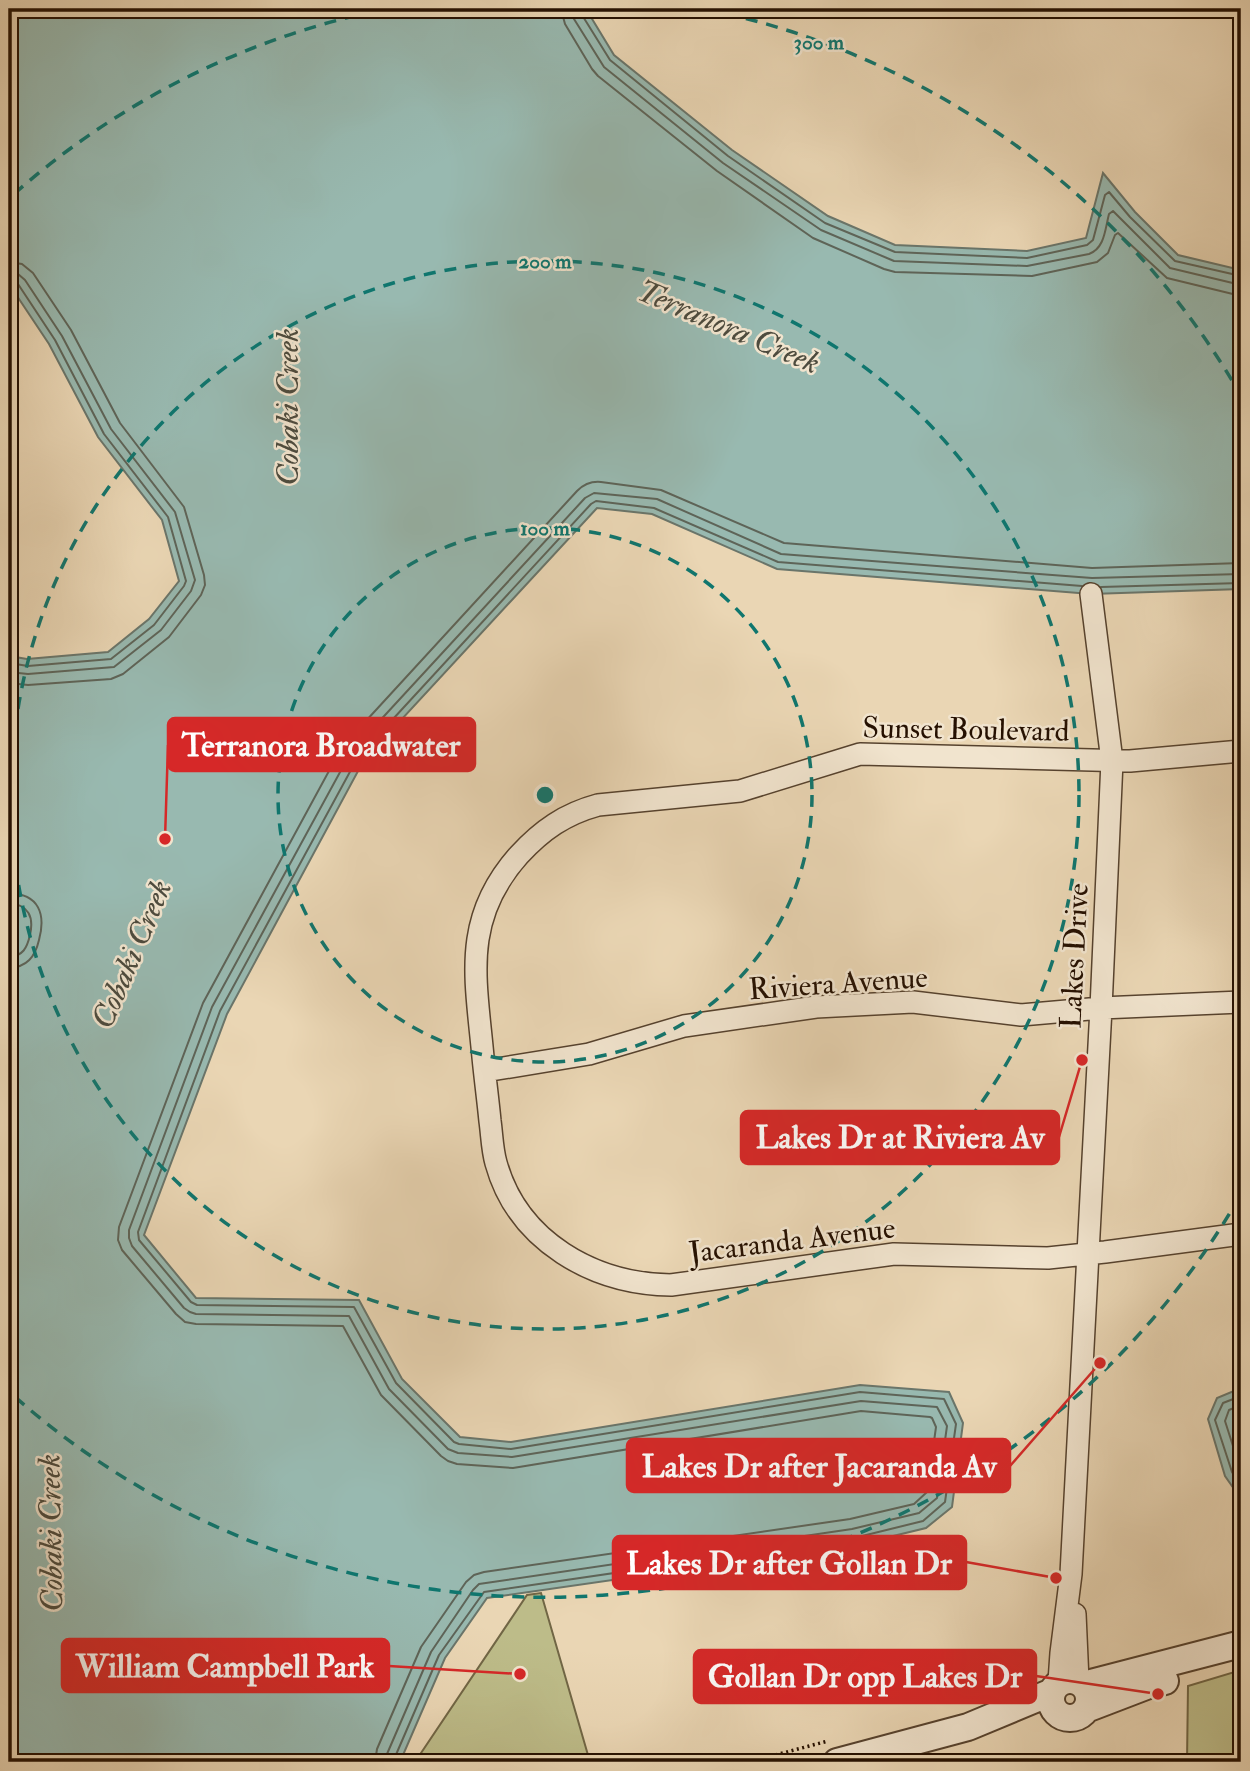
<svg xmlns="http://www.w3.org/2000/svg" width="1250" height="1771" font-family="'IM FELL Double Pica',serif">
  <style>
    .green { fill: #bdbc89; stroke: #716645; stroke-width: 2 }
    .water { fill: #98b9b0; stroke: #6a756a; stroke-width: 2 }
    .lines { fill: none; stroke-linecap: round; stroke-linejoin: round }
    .shore { stroke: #5e6458; stroke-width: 2 }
    .minor-casing { stroke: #56422e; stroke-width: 24 }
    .tertiary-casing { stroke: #56422e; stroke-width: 30 }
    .path { stroke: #251001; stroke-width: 3.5; stroke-dasharray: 2 3.5; stroke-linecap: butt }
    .minor { stroke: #f1e4ce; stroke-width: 21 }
    .tertiary { stroke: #f1e4ce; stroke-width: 26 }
    .ring { fill: none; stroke: #0f766e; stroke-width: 3.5; stroke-dasharray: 12 9 }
    .labels { text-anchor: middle; stroke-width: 5; stroke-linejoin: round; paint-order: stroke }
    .street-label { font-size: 30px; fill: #251001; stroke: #f1e4ce }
    .water-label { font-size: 32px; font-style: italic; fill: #4d4b3e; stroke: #f1e4ce }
    .centre { fill: #0f766e; stroke: #f1e4ce; stroke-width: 3.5 }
    .ring-label { font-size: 21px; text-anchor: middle; font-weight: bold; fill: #0f766e; stroke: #f1e4ce; stroke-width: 5; stroke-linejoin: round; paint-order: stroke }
    .leader { fill: none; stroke: #d62828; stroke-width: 2.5 }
    .callout-dot { fill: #d62828; stroke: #f1e4ce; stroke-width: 2.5 }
    .callout { fill: #d62828; stroke: #d62828; stroke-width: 2.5 }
    .callout-label { font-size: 32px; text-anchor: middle; font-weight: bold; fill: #fff }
  </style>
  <rect width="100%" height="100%" fill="#ead6b4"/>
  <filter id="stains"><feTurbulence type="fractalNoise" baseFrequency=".00286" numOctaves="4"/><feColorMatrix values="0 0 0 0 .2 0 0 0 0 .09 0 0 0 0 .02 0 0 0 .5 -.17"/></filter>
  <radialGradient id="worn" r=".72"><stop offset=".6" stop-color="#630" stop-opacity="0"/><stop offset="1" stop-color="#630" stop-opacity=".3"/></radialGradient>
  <!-- green -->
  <path class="green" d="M 541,1593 L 590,1762 L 415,1762 L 527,1595 Z
    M 1241,1670 L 1241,1762 L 1187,1762 L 1188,1686 Z"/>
  <!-- water -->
  <path class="water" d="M 9,9 L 586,9 L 614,55 L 732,150 L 828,216 L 895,245 L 1027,251 L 1086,238 L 1103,173 L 1135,212 L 1178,255 L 1241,270 L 1241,589 L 1091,594 L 777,569 L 652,514 L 597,508 L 364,760 L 227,1014 L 144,1235 L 196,1298 L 359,1300 L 402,1379 L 460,1437 L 511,1442 L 860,1385 L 949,1392 L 963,1423 L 952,1507 L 926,1528 L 856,1545 L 487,1598 L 445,1658 L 400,1762 L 9,1762 L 9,951 L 17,922 L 9,918 L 9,656 L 27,659 L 108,652 L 149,619 L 179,581 L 162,520 L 98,437 L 49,344 L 9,284 Z
    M 1241,1388 L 1241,1496 L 1239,1496 L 1225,1476 L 1208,1419 L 1217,1398 Z"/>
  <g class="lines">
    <!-- shore -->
    <path class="shore" d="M 561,9 L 565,24 L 592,69 L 598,76 L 717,171 L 813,238 L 884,269 L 895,272 L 1032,276 L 1097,262 L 1108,253 L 1115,235 L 1118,233 L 1167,278 L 1241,296
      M 572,9 L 574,19 L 604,67 L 723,163 L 821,230 L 894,261 L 1027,266 L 1089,254 C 1105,248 1105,229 1109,214 L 1113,211 L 1170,268 L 1241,285
      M 581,9 L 582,15 L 610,60 L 728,156 L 825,223 L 895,252 L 1027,258 L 1087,245 L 1093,240 L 1105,195 L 1109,192 L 1130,217 L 1175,261 L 1241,276
      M 9,262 L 22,264 L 33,273 L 71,330 L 120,423 L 184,507 L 204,575 L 205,585 L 201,595 L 169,637 L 123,674 L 111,679 L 28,685 L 9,683
      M 9,272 L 18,274 L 25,280 L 62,336 L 111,429 L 175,512 L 195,580 L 191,591 L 161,630 L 114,667 L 28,674 L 9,672
      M 9,281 L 13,281 L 18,284 L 55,340 L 104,434 L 168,517 L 186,581 L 184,586 L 154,625 L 111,659 L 28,666 L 9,663
      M 1101,587 L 1241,583
      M 9,893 C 39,894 46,914 39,940 C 35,957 27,967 9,968
      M 9,903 C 29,905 34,917 30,935 C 27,948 23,956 9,957
      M 1241,1396 L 1223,1403 L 1215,1420 L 1232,1472 L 1241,1487
      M 1241,1405 L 1229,1410 L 1225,1421 L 1241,1471
      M 375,1762 L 377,1749 L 421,1647 L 466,1582 L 474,1575 L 484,1572 L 850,1519 L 914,1504 L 927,1492 L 936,1427 L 932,1418 L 930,1417 L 861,1411 L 513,1468 L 457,1464 L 448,1461 L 441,1456 L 381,1395 L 343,1326 L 196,1324 L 185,1322 L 176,1314 L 122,1250 L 118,1240 L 119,1227 L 203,1003 L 342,747 L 577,491 C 584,484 591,481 601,482 L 661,490 L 784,543 L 1092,568 L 1241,563
      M 385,1762 L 387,1754 L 431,1652 L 473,1590 L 479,1584 L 852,1529 L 919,1513 L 937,1498 L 947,1426 L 937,1407 L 861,1401 L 512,1457 L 458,1453 L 448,1449 L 389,1389 L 349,1316 L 196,1314 L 190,1312 L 184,1308 L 132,1246 L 129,1238 L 129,1230 L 212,1007 L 351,752 L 585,498 L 594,493 L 657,499 L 781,554 L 1092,578 L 1241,574
      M 394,1762 L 395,1757 L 439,1655 L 484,1592 L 854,1538 L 923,1521 L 945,1502 L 956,1424 L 944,1399 L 860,1392 L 511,1449 L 459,1444 L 454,1442 L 396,1383 L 354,1307 L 197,1305 L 191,1302 L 139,1240 L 138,1232 L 220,1011 L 358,757 L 591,504 L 596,501 L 654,508 L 778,562 L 1082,586"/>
    <!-- minor casing -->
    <g class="minor-casing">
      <path id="minor" d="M 1241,751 L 1130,761 L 860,754 L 740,791 L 598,805 C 565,814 542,830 519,855 C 461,920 476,979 483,1057 C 485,1078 488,1100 490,1121 C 492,1135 492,1149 496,1163 C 518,1242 594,1284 671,1285 L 894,1254 L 1048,1258 L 1105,1252 L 1241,1234
        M 485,1071 L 589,1054 L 684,1026 L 816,1007 L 913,1002 L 1021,1015 L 1101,1008 L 1241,1002
        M 1075,1614 L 1078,1681
        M 1059,1682 L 1061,1653 L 1071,1574 L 1101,1008 L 1112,761 L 1091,594"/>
    </g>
    <!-- tertiary casing -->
    <g class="tertiary-casing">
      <path id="tertiary" d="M1051 1699a19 19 0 1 1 38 0a19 19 0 1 1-38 0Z
        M 1083,1685 L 1241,1644
        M 1086,1709 L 1146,1686 L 1165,1681
        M 837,1762 L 968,1727 L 1052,1692"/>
    </g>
    <!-- path -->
    <path class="path" d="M 749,1762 L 828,1741"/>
    <!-- minor -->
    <use href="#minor" class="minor"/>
    <!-- tertiary -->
    <use href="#tertiary" class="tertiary"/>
  </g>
  <!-- distance rings -->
  <g class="ring">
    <circle cx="545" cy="795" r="267"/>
    <circle cx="545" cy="795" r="534"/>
    <path d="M1240 1196A802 802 0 0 1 14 1396M14 194A802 802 0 0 1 385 9M705 9A802 802 0 0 1 1240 394"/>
  </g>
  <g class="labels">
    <!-- street labels -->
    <g class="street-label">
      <text transform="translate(966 729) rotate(1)" y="10">Sunset Boulevard</text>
      <text transform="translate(1074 956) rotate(-87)" y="10">Lakes Drive</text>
      <text transform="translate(838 983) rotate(-4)" y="10">Riviera Avenue</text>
      <text transform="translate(792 1240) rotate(-7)" y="10">Jacaranda Avenue</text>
    </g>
    <!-- water labels -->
    <g class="water-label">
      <text transform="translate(729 326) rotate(23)" y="11">Terranora Creek</text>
      <text transform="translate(287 407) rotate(-90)" y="11">Cobaki Creek</text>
      <text transform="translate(131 954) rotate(-67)" y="11">Cobaki Creek</text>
      <text transform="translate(50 1533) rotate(-91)" y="11">Cobaki Creek</text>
    </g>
  </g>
  <circle cx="545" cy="795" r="10" class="centre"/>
  <g class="ring-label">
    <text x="819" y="49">300 m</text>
    <text x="545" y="268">200 m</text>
    <text x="545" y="535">100 m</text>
  </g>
  <!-- callouts -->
  <path class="leader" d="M165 839L168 745M1082 1060L1059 1137M1100 1363L1010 1466M1056 1578L966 1562M520 1674L389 1666M1158 1694L1036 1676"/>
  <g class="callout-dot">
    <circle cx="165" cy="839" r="7"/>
    <circle cx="1082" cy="1060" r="7"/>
    <circle cx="1100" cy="1363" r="7"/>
    <circle cx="1056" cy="1578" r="7"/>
    <circle cx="520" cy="1674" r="7"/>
    <circle cx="1158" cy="1694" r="7"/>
  </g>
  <g class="callout">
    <rect x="168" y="718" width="307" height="53" rx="7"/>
    <rect x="741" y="1111" width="318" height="53" rx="7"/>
    <rect x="627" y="1439" width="383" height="53" rx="7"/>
    <rect x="613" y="1536" width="353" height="53" rx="7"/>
    <rect x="62" y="1639" width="327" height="53" rx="7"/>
    <rect x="694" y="1650" width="342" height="53" rx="7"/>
  </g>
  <g class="callout-label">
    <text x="321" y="756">Terranora Broadwater</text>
    <text x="900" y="1148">Lakes Dr at Riviera Av</text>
    <text x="819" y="1477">Lakes Dr after Jacaranda Av</text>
    <text x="789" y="1574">Lakes Dr after Gollan Dr</text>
    <text x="225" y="1677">William Campbell Park</text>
    <text x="865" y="1687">Gollan Dr opp Lakes Dr</text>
  </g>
  <!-- margin -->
  <rect width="1250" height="1771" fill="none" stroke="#ead6b4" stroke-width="35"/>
  <rect x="10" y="10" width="1229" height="1750" fill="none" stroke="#251001" stroke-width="3.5"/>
  <rect x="18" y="18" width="1215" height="1736" fill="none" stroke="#251001" stroke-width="2"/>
  <rect width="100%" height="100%" filter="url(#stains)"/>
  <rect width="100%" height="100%" fill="url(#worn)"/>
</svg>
